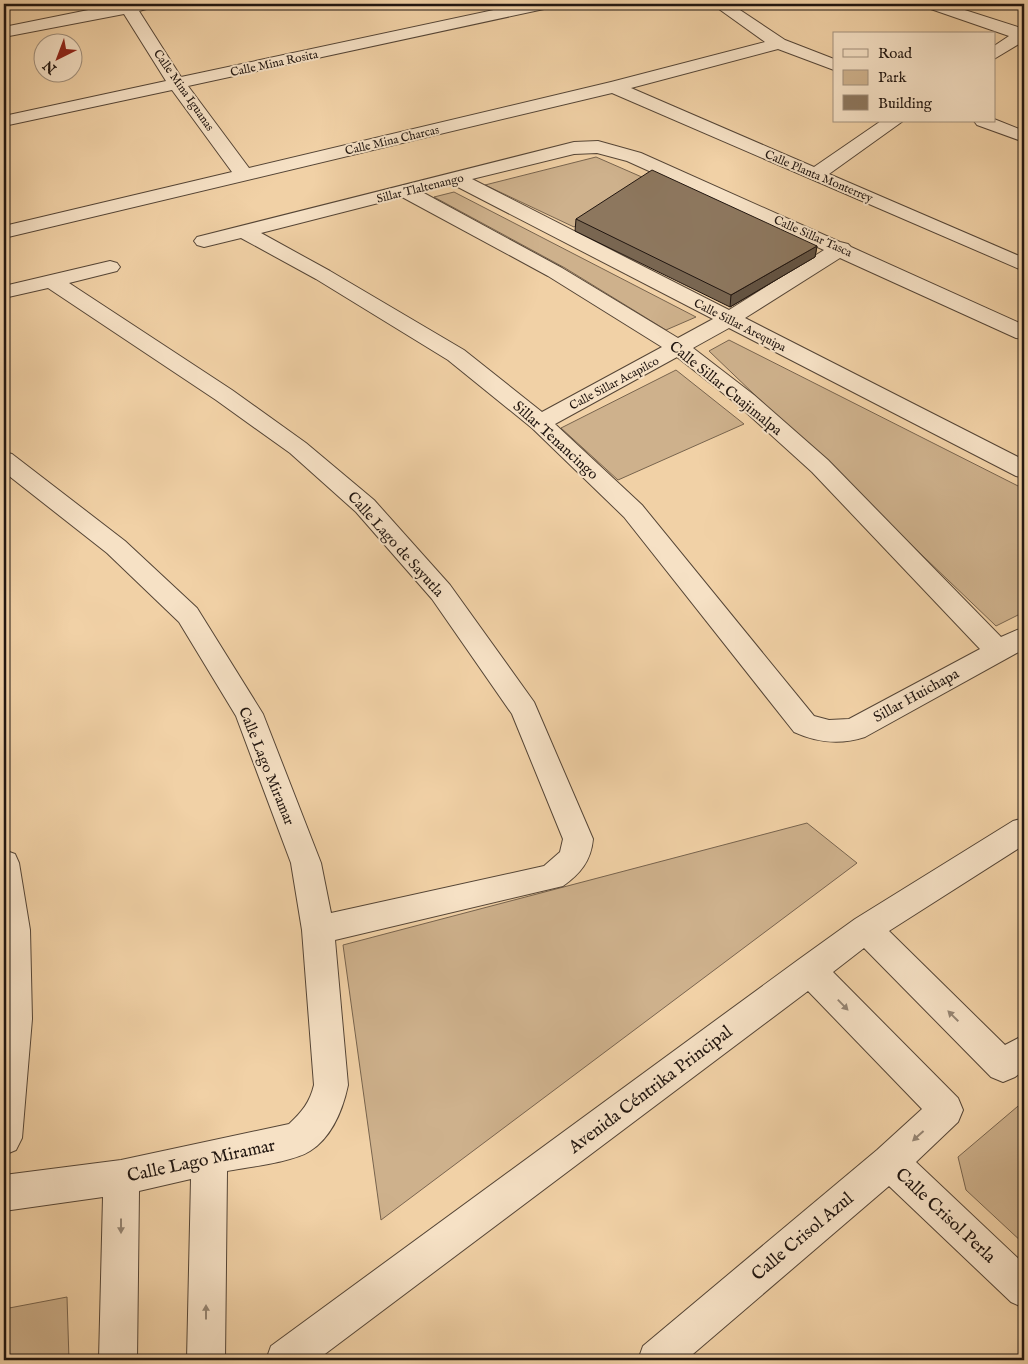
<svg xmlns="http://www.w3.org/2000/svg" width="1028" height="1364" font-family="'IM FELL English',serif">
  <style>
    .green { fill: #ceb18c; stroke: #78644e }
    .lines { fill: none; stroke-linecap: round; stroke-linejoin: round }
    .street-casing { stroke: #554536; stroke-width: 2 }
    .street { fill: #f6e1c5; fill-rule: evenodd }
    .wall { fill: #796651; stroke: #211610 }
    .shaded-wall { fill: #635342; stroke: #211610 }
    .building { fill: #8d775e; stroke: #211610 }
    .oneway { fill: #968674 }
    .labels { text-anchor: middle; stroke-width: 4; stroke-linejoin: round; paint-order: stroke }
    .far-street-label { font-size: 12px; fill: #211610; stroke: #f6e1c5 }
    .street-label { font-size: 15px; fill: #211610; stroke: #f6e1c5 }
    .near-street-label { font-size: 18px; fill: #211610; stroke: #f6e1c5 }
  </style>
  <rect width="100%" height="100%" fill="#f1d1a6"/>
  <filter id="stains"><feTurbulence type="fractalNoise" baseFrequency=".004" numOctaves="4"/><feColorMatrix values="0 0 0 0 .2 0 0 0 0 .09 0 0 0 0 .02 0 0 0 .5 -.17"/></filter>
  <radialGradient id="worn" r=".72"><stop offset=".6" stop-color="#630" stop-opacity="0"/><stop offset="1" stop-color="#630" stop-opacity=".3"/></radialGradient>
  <!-- green -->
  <path class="green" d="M 596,157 L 651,181 L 574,227 L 485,185 Z
    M 454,192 L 696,317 L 666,330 L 565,268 L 434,197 Z
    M 729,340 L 1024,489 L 1024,612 L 996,626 L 709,351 Z
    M 676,370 L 744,424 L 618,480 L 561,428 Z
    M 807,823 L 857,863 L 381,1220 L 343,945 Z
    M 1024,1101 L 1024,1244 L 966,1190 L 958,1157 Z
    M 67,1297 L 69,1360 L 4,1360 L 4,1309 Z"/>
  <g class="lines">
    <!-- street casing -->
    <g class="street-casing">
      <path id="street" d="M 118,4 L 151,4 L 150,8 L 139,11 L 181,77 L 522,4 L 552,4 L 544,9 L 188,86 L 249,168 L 611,82 L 765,42 L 712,4 L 731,4 L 785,40 L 834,59 L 834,70 L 778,49 L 631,88 L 814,167 L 881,121 L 903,121 L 829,174 L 1024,258 L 1024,271 L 612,93 L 4,238 L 4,226 L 232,172 L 172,90 L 4,126 L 4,116 L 166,81 L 124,14 L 4,37 L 4,27 Z
        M 923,4 L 946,4 L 1024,29 L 1024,41 L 994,59 L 994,46 L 1009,36 L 925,7 Z
        M 994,119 L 1024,131 L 1024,142 L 977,125 L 974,121 L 994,121 Z
        M 598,141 L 641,153 L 840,242 L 848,244 L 851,247 L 1024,325 L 1024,339 L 1016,338 L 840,258 L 745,318 L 1024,460 L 1024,478 L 1016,476 L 729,328 L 693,348 L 754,395 L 828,460 L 1001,637 L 1024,627 L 1024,649 L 865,737 C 840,745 818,743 794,732 L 624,517 L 532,428 L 448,360 L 316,279 L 241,238 L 204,247 L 197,245 L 194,241 L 197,237 L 574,142 ZM 597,153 L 627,161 L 824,250 L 729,310 L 472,179 L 574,154 ZM 452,184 L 713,319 L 678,338 L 562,268 L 422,192 ZM 402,197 L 548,276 L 662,347 L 542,412 L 464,350 L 330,271 L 261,233 ZM 677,357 L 738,405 L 812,472 L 980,649 L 849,719 L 829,720 L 814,716 L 642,505 L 555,424 Z
        M 110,261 L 117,263 L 120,267 L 117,271 L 69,283 L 232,390 L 306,443 L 374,500 L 450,585 L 534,702 L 593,839 C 591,861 580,874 563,886 L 335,940 L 348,1085 C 343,1109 332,1137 310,1151 C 293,1162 249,1167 227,1171 L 225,1360 L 187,1360 L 191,1179 L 139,1191 L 137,1360 L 99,1360 L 103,1197 L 4,1211 L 4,1175 L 121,1160 L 289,1124 C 302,1112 310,1102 314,1085 L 302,930 L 291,863 L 236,716 L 179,622 L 107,553 L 4,472 L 4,452 L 12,454 L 125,541 L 197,608 L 263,714 L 321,863 L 331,913 L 544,866 L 560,852 L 563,839 L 512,714 L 432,599 L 356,512 L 290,453 L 216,400 L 48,288 L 4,298 L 4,286 Z
        M 1024,818 L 1024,845 L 889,931 L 1005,1045 L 1024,1035 L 1024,1070 L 1015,1077 L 1003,1082 L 991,1077 L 864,948 L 833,972 L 958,1098 L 963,1110 L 958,1122 L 916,1162 L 1024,1264 L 1024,1308 L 1011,1302 L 889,1186 L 686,1360 L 638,1360 L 643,1346 L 877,1150 L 922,1109 L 808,991 L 317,1360 L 266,1360 L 271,1346 L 798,960 L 855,919 L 1013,821 Z
        M 4,850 L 15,854 L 19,863 L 30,930 L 32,1019 L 22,1138 L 16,1150 L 4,1155 Z"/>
    </g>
    <!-- street -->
    <use href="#street" class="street"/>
  </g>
  <!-- wall -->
  <path class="wall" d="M 576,219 L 817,246 L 815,257 L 730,307 L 575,231 Z"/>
  <!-- shaded-wall -->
  <path class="shaded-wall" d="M 817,246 L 815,257 L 730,307 L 731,295 Z"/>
  <!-- building -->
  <path class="building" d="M 652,170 L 817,246 L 731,295 L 576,219 Z"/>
  <!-- one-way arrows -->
  <defs><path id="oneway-solid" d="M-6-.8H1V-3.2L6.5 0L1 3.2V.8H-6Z" transform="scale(1.25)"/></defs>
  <g class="oneway">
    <use href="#oneway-solid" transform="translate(843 1005) rotate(46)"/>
    <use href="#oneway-solid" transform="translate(953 1016) rotate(-135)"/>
    <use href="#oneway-solid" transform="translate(918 1136) rotate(138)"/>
    <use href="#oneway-solid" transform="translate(121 1226) rotate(90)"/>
    <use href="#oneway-solid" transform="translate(206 1312) rotate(-90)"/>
  </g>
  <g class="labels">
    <!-- far-street labels -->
    <g class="far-street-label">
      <text transform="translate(274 63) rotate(-12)" y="4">Calle Mina Rosita</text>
      <text transform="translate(184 90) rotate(55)" y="4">Calle Mina Iguanas</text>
      <text transform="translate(392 140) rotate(-13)" y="4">Calle Mina Charcas</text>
      <text transform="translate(819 176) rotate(23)" y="4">Calle Planta Monterrey</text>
      <text transform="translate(420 188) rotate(-14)" y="4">Sillar Tlaltenango</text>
      <text transform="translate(813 236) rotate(24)" y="4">Calle Sillar Tasca</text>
      <text transform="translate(740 325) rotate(27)" y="4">Calle Sillar Arequipa</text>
      <text transform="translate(614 383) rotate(-28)" y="4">Calle Sillar Acapilco</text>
    </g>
    <!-- street labels -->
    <g class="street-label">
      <text transform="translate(726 388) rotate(39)" y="5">Calle Sillar Cuajimalpa</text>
      <text transform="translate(556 440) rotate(42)" y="5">Sillar Tenancingo</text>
      <text transform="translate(396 544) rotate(48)" y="5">Calle Lago de Sayutla</text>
      <text transform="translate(916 695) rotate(-29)" y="5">Sillar Huichapa</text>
      <text transform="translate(267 766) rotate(68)" y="5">Calle Lago Miramar</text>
    </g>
    <!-- near-street labels -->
    <g class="near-street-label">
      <text transform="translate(650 1089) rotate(-37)" y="6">Avenida Céntrika Principal</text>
      <text transform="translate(201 1160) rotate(-12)" y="6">Calle Lago Miramar</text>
      <text transform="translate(946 1215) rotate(43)" y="6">Calle Crisol Perla</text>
      <text transform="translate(802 1236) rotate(-40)" y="6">Calle Crisol Azul</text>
    </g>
  </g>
  <!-- margin -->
  <rect width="1028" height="1364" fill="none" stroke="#f1d1a6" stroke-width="20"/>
  <rect x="5" y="5" width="1018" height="1354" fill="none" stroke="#211610" stroke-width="2.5"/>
  <rect x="10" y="10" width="1008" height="1344" fill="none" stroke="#211610"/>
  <!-- legend -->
  <rect x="833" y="32" width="162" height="90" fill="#f6e1c5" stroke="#a1907d"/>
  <rect x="843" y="49" width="25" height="8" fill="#f6e1c5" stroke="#a1907d"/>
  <text x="878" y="58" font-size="15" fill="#211610">Road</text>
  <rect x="843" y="70" width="25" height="15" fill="#ceb18c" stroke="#a1907d"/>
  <text x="878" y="82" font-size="15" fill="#211610">Park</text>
  <rect x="843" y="95" width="25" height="15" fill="#8d775e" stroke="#a1907d"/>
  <text x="878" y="108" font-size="15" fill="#211610">Building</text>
  <!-- north arrow -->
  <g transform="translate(58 58) rotate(222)"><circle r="24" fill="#f6e1c5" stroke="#a1907d"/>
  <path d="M0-4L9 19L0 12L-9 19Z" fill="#8f2418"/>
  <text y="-8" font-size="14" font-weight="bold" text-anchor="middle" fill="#211610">N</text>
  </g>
  <rect width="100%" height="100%" filter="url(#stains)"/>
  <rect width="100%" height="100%" fill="url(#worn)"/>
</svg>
